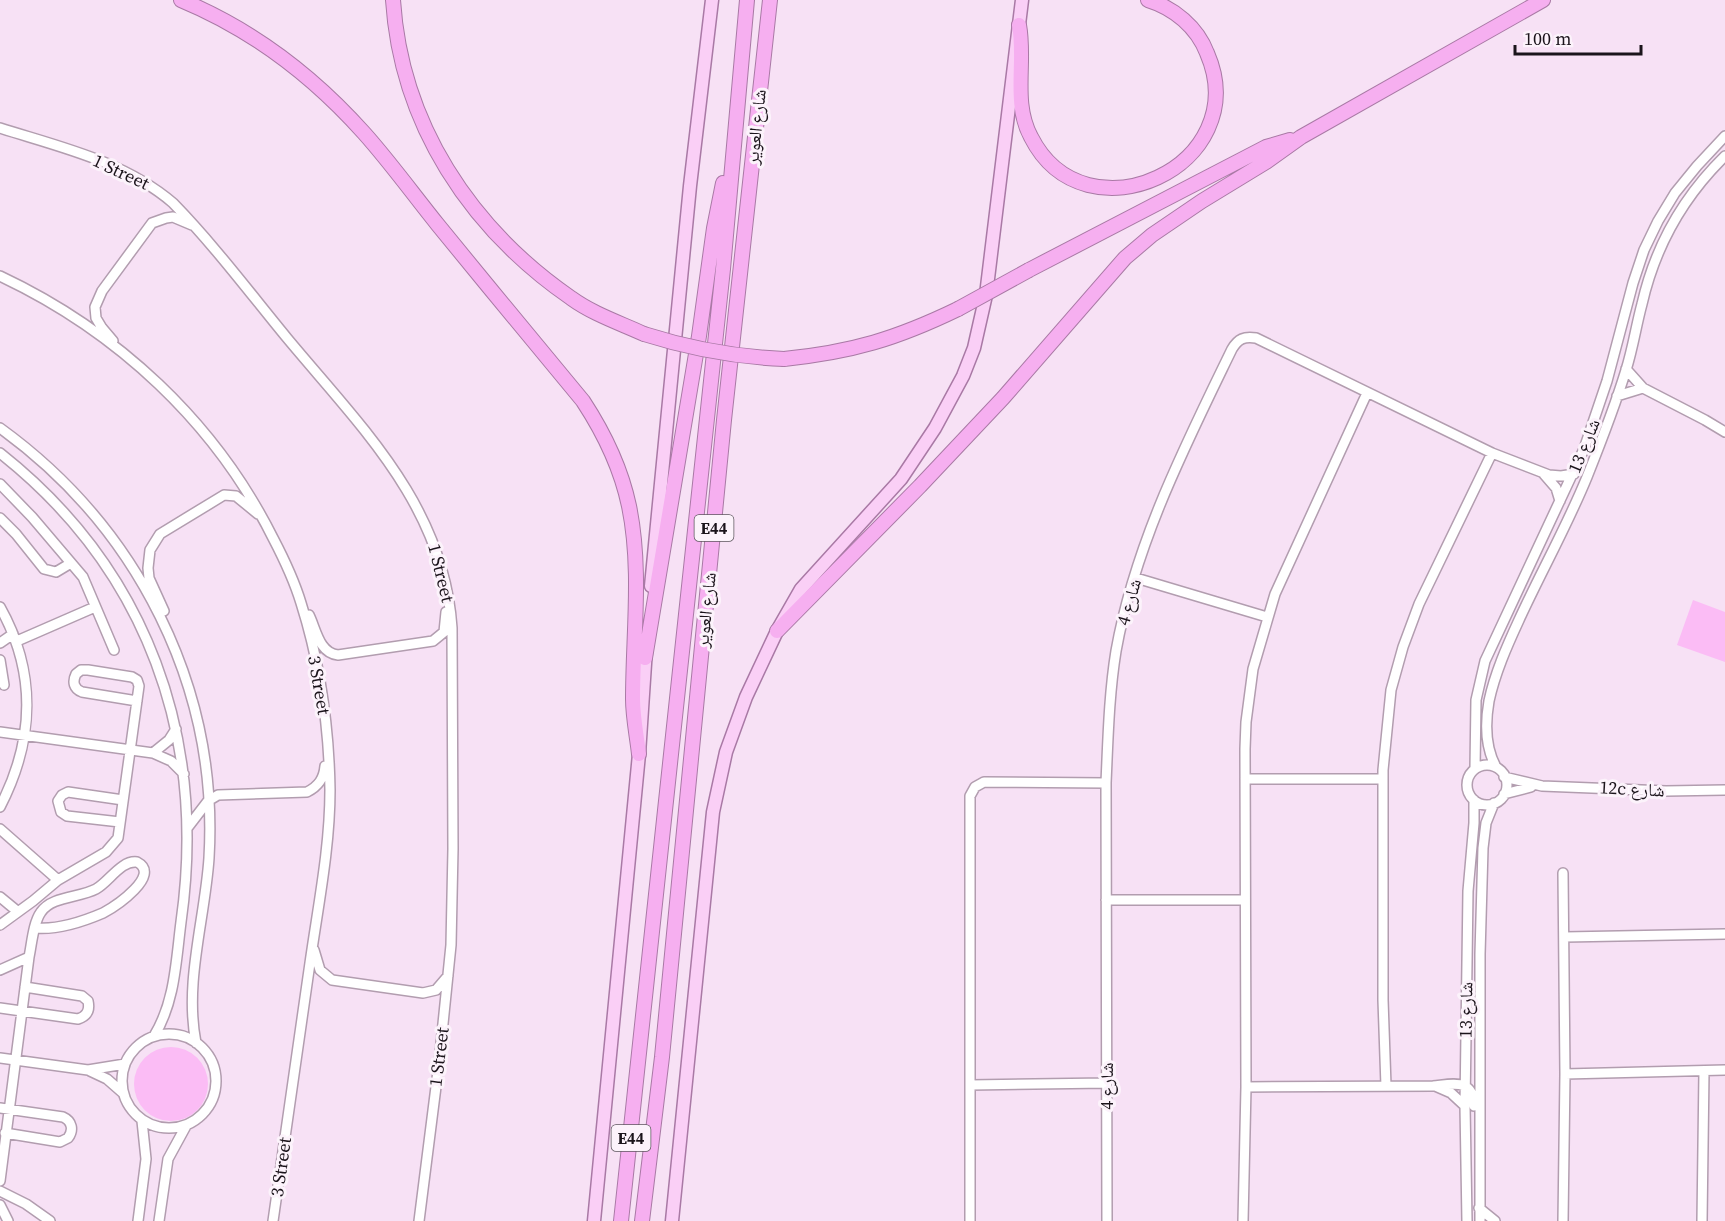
<svg xmlns="http://www.w3.org/2000/svg" width="1725" height="1221" font-family="'Source Serif 4','Noto Naskh Arabic',serif">
  <style>
    .green { fill: #fbbcf5 }
    .lines { fill: none; stroke-linecap: round; stroke-linejoin: round }
    .minor-casing { stroke: #b29daf; stroke-width: 12 }
    .major-casing { stroke: #a979a5; stroke-width: 15 }
    .highway-casing { stroke: #a979a5; stroke-width: 16 }
    .minor { stroke: #fff; stroke-width: 9 }
    .major { stroke: #facff6; stroke-width: 12 }
    .highway { stroke: #f6aff0; stroke-width: 14 }
    .highway-bridge-casing { stroke: #a979a5; stroke-width: 16; stroke-linecap: butt }
    .highway-bridge { stroke: #f6aff0; stroke-width: 14 }
    .labels { text-anchor: middle; stroke-width: 6; stroke-linejoin: round; paint-order: stroke }
    .shield { fill: #fcf3fb; stroke: #5e575e; stroke-width: 1.5 }
    .shield-label { font-size: 16px; font-weight: bold; fill: #1b141b }
    .street-label { font-size: 18px; fill: #1b141b; stroke: #fcf3fb }
  </style>
  <rect width="100%" height="100%" fill="#f7e1f5"/>
  <!-- green -->
  <path class="green" d="M 1693,600 L 1725,612 L 1725,662 L 1677,645 Z
    M134 1084a37 37 0 1 1 74 0a37 37 0 1 1-74 0Z"/>
  <g class="lines">
    <!-- minor casing -->
    <g class="minor-casing">
      <path id="minor" d="M 0,128 C 60,147 124,161 173,203 C 214,245 250,293 287,338 C 361,427 444,506 452,628 L 453,849 L 451,945 L 439,1063 L 419,1221
        M 0,276 C 117,331 215,422 273,538 C 284,559 294,580 301,603 C 320,663 329,727 330,790 C 330,848 318,906 310,963 C 297,1049 285,1135 273,1221
        M 113,341 L 102,328 L 96,318 L 95,307 L 102,291 L 152,223 L 166,218 L 173,217 L 192,225
        M 1626,369 L 1643,388 L 1705,420 L 1725,432
        M 1617,396 L 1643,388
        M 0,428 C 138,528 219,687 209,858 C 205,919 184,982 196,1043
        M 0,453 C 148,570 207,738 181,922 C 176,961 175,1002 154,1036
        M 1543,473 L 1556,488 L 1560,501
        M 0,484 L 32,517 L 83,577 L 114,650
        M 0,518 L 16,534 L 44,569 L 56,572 L 71,563
        M 1136,578 L 1267,617
        M 0,607 C 37,673 34,741 0,807
        M 164,611 L 149,578 L 148,568 L 150,550 L 160,534 L 224,495 L 236,496 L 258,514
        M 309,615 C 316,629 319,653 338,655 L 433,641 L 444,632 L 446,612
        M 17,641 L 95,607
        M 0,643 L 13,634
        M 0,660 L 4,685
        M 0,732 L 153,753 L 171,761 L 184,774
        M 153,753 L 169,740 L 176,729
        M1467 785a20 20 0 1 1 40 0a20 20 0 1 1-40 0Z
        M 1496,767 C 1485,747 1485,724 1489,701 C 1495,673 1507,646 1519,620 C 1541,572 1567,526 1587,477 C 1601,442 1615,406 1626,370 C 1633,348 1636,326 1642,304 C 1655,247 1683,197 1725,156
        M 1475,769 L 1476,700 L 1485,661 L 1584,449 L 1607,381 L 1633,283 L 1644,250 L 1658,221 L 1675,193 L 1697,166 L 1725,136
        M 1504,777 L 1542,786 L 1666,791 L 1725,790
        M 1245,779 L 1383,779
        M 1504,794 L 1531,787
        M 120,822 L 67,816 L 61,812 L 58,801 L 62,795 L 68,792 L 123,800
        M 188,827 L 208,801 L 218,795 L 307,792 C 319,786 324,778 325,766
        M 0,829 L 58,880
        M 0,897 L 17,911
        M 1106,900 L 1245,900
        M 0,925 L 33,901 L 58,880 L 106,852 L 118,838 L 139,686 L 137,680 L 132,677 L 88,670 L 81,670 L 76,674 C 72,682 74,689 82,692 L 137,701
        M 1565,937 L 1725,934
        M 314,950 L 320,970 L 332,980 L 423,993 L 436,990 L 448,976
        M 0,970 L 29,957
        M 0,1008 L 78,1019 C 87,1016 90,1010 88,1001 L 82,996 L 25,987
        M122 1081a47 47 0 1 1 94 0a47 47 0 1 1-94 0Z
        M 0,1058 L 88,1070 L 125,1064
        M 90,1071 L 107,1079 L 123,1093
        M 1565,1074 L 1725,1070
        M 971,1085 L 1107,1083
        M 1386,1086 L 1383,1000 L 1383,770 L 1391,690 L 1403,647 L 1419,604 L 1492,453
        M 1435,1086 L 1451,1093 L 1465,1106
        M 1246,1087 L 1433,1086 C 1454,1084 1473,1078 1474,1106
        M 0,1108 L 63,1117 C 72,1121 74,1130 68,1138 L 60,1142 L 5,1133
        M 0,1181 L 29,957 C 32,943 33,923 41,912 C 52,896 79,898 96,889 C 109,882 121,860 137,862 C 162,875 116,906 103,913 C 82,922 57,930 35,928
        M 0,1191 L 26,1204 L 50,1221
        M 0,1205 L 8,1221
        M 1479,1208 L 1495,1221
        M 138,1221 L 146,1159 L 142,1121
        M 159,1221 L 168,1159 L 186,1126
        M 970,1221 L 970,796 L 975,787 L 984,782 L 1106,783
        M 1107,1221 L 1106,783 C 1108,739 1109,694 1116,651 C 1135,544 1185,446 1232,349 C 1238,339 1244,336 1256,338 L 1492,453 L 1549,475 L 1561,476 L 1574,474
        M 1243,1221 L 1246,1087 L 1245,749 L 1246,722 L 1253,669 L 1275,594 L 1367,393
        M 1467,1221 L 1465,1106 L 1468,891 L 1474,823 L 1474,800
        M 1480,1221 L 1480,954 L 1483,848 L 1486,823 L 1494,803
        M 1563,1221 L 1565,1074 L 1563,873
        M 1702,1221 L 1704,1071"/>
    </g>
    <!-- major casing -->
    <g class="major-casing">
      <path id="major" d="M 651,586 L 690,186 L 712,0
        M 594,1221 L 639,754 L 646,649
        M 672,1221 L 713,812 L 726,752 L 746,697 L 777,631 L 801,589 L 901,479 L 935,428 L 963,376 L 974,348 L 986,295 L 1022,0"/>
    </g>
    <!-- highway casing -->
    <g class="highway-casing">
      <path id="highway" d="M 181,0 C 251,29 313,76 364,133 C 390,162 413,194 438,225 C 486,284 534,342 583,401 C 604,433 621,468 629,506 C 642,569 633,635 633,699 C 633,717 637,736 639,754
        M 393,0 C 401,124 470,228 571,298 C 593,314 620,323 644,334
        M 1019,25 C 1026,62 1012,102 1031,137 C 1085,244 1256,166 1207,53 C 1197,27 1174,8 1148,0
        M 1029,270 L 1266,147 L 1290,140
        M 784,359 C 852,352 896,339 958,309
        M 777,631 L 920,486 L 1003,398 L 1125,258 L 1152,235 L 1202,201 L 1266,162 L 1301,137 L 1543,0
        M 645,658 L 699,336 L 714,228 L 723,183
        M 621,1221 L 723,269 L 747,0
        M 642,1221 L 662,1057 L 724,420 L 770,0"/>
    </g>
    <!-- minor -->
    <use href="#minor" class="minor"/>
    <!-- major -->
    <use href="#major" class="major"/>
    <!-- highway -->
    <use href="#highway" class="highway"/>
    <!-- highway-bridge casing -->
    <g class="highway-bridge-casing">
      <path id="highway-bridge" d="M 958,309 L 1029,270
        M 644,334 C 691,349 736,357 784,359"/>
    </g>
    <!-- highway-bridge -->
    <use href="#highway-bridge" class="highway-bridge"/>
  </g>
  <g class="labels">
    <!-- shield labels -->
    <g class="shield">
      <rect x="694.5" y="515" width="39" height="26" rx="4.5"/>
      <rect x="611.5" y="1125" width="39" height="26" rx="4.5"/>
    </g>
    <g class="shield-label">
      <text x="714" y="534">E44</text>
      <text x="631" y="1144">E44</text>
    </g>
    <!-- street labels -->
    <g class="street-label">
      <text transform="translate(756 127) rotate(-84)" y="6">شارع العوير</text>
      <text transform="translate(121 172) rotate(25)" y="6">1 Street</text>
      <text transform="translate(1584 446) rotate(-68)" y="6">شارع 13</text>
      <text transform="translate(441 573) rotate(76)" y="6">1 Street</text>
      <text transform="translate(1129 602) rotate(-74)" y="6">شارع 4</text>
      <text transform="translate(706 610) rotate(-84)" y="6">شارع العوير</text>
      <text transform="translate(319 685) rotate(80)" y="6">3 Street</text>
      <text transform="translate(1632 789) rotate(3)" y="6">12c شارع</text>
      <text transform="translate(1466 1010) rotate(-89)" y="6">شارع 13</text>
      <text transform="translate(439 1057) rotate(-83)" y="6">1 Street</text>
      <text transform="translate(1107 1086) rotate(-90)" y="6">شارع 4</text>
      <text transform="translate(281 1167) rotate(-82)" y="6">3 Street</text>
    </g>
  </g>
  <!-- scale -->
  <path d="M1515 45v9h126v-9" fill="none" stroke="#1b141b" stroke-width="3"/>
  <text x="1524" y="45" font-size="18" fill="#1b141b" stroke="#fcf3fb" stroke-width="4.5" paint-order="stroke">100 m</text>
</svg>
